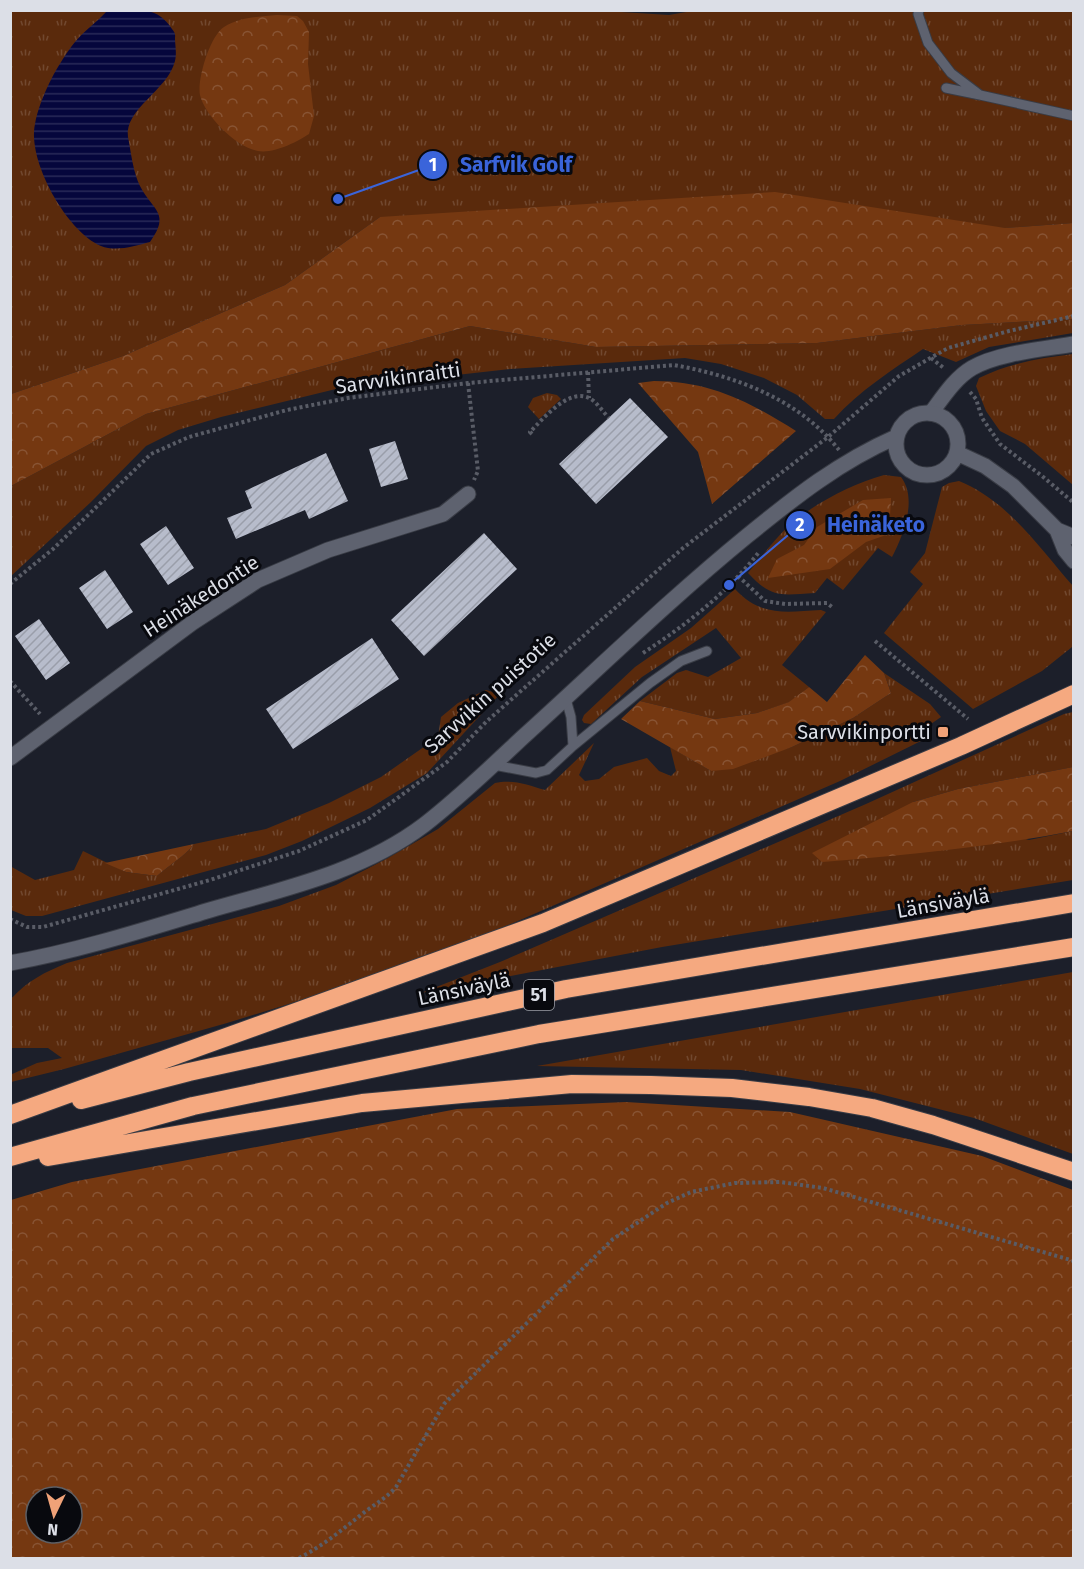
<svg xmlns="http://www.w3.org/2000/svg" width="1084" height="1569" font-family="'Fira Sans',sans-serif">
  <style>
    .grass { fill: url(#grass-tufts) }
    .forest { fill: url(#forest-crowns); fill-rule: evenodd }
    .water { fill: url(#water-rules) }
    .building { fill: url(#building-hatch) }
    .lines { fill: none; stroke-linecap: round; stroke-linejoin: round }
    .lane-casing { stroke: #393c45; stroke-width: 11 }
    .street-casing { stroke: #393c45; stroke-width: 17 }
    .secondary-casing { stroke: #393c45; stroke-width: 17 }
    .highway-casing { stroke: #393c45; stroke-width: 20 }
    .path { stroke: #595c66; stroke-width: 4; stroke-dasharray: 3 3; stroke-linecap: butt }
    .lane { stroke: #5e626f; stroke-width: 9 }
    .street { stroke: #5e626f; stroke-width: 15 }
    .secondary { stroke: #5e626f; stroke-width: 15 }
    .highway { stroke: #f5a980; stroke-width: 18 }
    .poi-dot { fill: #f0a278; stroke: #08090e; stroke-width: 2 }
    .labels { text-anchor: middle; stroke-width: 6; stroke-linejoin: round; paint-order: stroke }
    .shield { fill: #08090e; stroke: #9c9fa6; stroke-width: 1.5 }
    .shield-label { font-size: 18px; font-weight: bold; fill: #dcdfe7 }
    .street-label { font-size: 20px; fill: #dcdfe7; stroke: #08090e }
    .poi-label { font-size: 20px; fill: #dcdfe7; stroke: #08090e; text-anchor: end }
    .leader { fill: none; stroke: #3a64da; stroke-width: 2 }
    .callout-dot { fill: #3a64da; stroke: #08090e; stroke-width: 2 }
    .mark-label { font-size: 18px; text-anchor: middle; font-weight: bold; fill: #fff }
    .callout-label { font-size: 21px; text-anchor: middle; font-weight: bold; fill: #3a64da; stroke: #08090e; stroke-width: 6; stroke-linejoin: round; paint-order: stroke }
  </style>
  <defs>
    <pattern id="grass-tufts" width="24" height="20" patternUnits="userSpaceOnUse" patternTransform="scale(1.5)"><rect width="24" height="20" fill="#5a2a0c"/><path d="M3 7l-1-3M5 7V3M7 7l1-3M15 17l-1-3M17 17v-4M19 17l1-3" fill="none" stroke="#71482f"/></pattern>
    <pattern id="forest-crowns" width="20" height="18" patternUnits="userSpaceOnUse" patternTransform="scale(1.5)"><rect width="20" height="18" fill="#753811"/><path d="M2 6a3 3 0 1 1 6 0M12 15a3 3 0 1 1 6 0" fill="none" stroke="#885434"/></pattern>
    <pattern id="water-rules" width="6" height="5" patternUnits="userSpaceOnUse" patternTransform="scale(1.5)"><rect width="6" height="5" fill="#05063c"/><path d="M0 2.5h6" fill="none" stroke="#292a58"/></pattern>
    <pattern id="building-hatch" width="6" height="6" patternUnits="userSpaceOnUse" patternTransform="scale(1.5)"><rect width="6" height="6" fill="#b7bccb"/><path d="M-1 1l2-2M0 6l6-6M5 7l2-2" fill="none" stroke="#9a9eaa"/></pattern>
  </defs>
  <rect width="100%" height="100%" fill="#1c1f2a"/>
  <!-- grass -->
  <path class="grass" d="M 589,10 L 669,15 L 698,10 L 1073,11 L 1073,223 L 1006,228 L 380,217 L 285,285 L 123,356 L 11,394 L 10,11 Z
    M 1073,319 L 1073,333 L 989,347 L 956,362 L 923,349 C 892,370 859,391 834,419 L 825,419 L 797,395 L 764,378 L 721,364 L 685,358 L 510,369 L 340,388 L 221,417 L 178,430 L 146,446 L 91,502 L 11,576 L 11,486 L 146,414 L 470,326 L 596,347 L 817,343 L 962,325 Z
    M 1073,354 L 1074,354 L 1073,485 L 1025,444 L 1000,431 L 986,411 L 976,386 L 979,378 C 1009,363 1041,358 1073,354 Z
    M 547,393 L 557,395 L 561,399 L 539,419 L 528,407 L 533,398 Z
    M 884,475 L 901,477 C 918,499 903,536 892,557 L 878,548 L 843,590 L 827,578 L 815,593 C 781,595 772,599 748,573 C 762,557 775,538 791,524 C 815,503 854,483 884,475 Z
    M 959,481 C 1008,501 1039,547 1073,586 L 1072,647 L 1042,671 L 973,709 L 884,633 L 923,584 L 910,572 L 925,553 L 942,487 L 949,483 Z
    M 735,589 C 761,617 785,612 821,610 L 826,612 L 782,665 L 809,687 L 790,702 L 757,713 L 715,719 L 640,701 L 677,673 L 686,670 L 708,677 L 741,658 L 716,628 L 642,677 L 591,724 L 584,723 L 582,720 L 584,715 L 635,667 L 691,628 Z
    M 884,673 L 930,704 L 941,717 L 928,726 L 925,739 L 840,781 L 497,930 L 415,961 L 318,995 L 227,1023 L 64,1069 L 11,1082 L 10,1075 L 37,1063 L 62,1058 L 48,1048 L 11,1048 L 11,999 C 27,981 45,972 67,963 L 279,906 L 336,885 L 388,858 L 438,829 L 495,783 C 513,779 528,785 545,790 L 594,743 L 579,775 L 585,781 L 599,779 L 614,767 L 647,758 L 659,771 L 671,776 L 676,771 L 670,747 L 711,771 L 792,747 L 853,718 L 891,693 Z
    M 486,690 L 500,694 L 427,773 L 370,808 L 302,841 L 266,855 L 42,916 L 26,916 L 11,910 L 10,866 L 35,880 L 74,870 L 83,851 L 126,872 L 157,876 C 169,865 184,857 194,844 L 266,829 L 329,803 L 381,777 L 438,737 L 441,717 L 458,703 Z
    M 1073,712 L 1073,767 L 958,789 L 913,802 L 1029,840 L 1073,831 L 1073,880 L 662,947 L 421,993 L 500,962 L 866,804 L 1064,714 Z
    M 1073,972 L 1073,1154 L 974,1118 L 860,1089 L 741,1070 L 537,1066 Z"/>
  <!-- forest -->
  <path class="forest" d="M 277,15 L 297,16 L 303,21 L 309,32 L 308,64 L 314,116 L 309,134 C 297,142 273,154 258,151 C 236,147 205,116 200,95 C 197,79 210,36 224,27 C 240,17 259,17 277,15 Z
    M 775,192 L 1005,228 L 1073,223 L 1073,319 L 962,325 L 817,343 L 596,347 L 470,326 L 146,414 L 11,486 L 11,394 L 123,356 L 285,285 L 380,217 Z
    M 654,381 C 710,381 750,402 796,431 L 712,504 L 698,452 L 638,383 Z
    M 891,498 L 889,534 L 866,542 L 830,569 L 768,578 L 777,559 L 804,545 L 817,527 L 863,500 Z
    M 865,655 L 884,673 L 891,693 L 853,718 L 792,747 L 733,769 L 711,771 L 621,719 L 640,701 L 715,719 L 757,713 L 789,702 L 809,687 L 827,702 Z
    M 1073,767 L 1073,831 C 990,847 906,855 822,862 L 812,853 L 913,802 L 958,789 Z
    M 194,844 C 184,857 169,865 157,876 L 126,872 L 105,863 Z
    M 626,1102 L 790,1112 L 982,1156 L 1073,1190 L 1073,1558 L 11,1558 L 11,1200 L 72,1182 L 457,1109 ZM 36,1497 L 72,1497 L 72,1533 L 36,1533 Z"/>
  <!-- water -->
  <path class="water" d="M 107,11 C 132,10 154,4 170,26 C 173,31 176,32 175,38 C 175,45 177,54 175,61 C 168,90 124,109 128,137 C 131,152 133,172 140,186 C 153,211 171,213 150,242 C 135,246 116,252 101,246 C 66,231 27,160 35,124 C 40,97 58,63 75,42 C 84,31 97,22 107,11 Z"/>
  <!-- building -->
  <path class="building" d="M 630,398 L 668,437 L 596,504 L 559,464 Z
    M 395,441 L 408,479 L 381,487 L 369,449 Z
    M 326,453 L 348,501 L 309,519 L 305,510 L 236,539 L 227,518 L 252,508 L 245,491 Z
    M 166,526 L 194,568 L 168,585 L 140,544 Z
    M 484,533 L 517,569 L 424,656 L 391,620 Z
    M 105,570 L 133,612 L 107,629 L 79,588 Z
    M 39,619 L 70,663 L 46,680 L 15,636 Z
    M 372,638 L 399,679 L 293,749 L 266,709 Z"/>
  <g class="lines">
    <!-- lane casing -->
    <g class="lane-casing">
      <path id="lane" d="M 919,10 L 918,14 L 928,43 L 951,73 L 980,95 L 946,88
        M 980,95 L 1074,116
        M 573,746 L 650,683 L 681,661 L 707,651
        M 494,765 L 536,773 L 547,770 L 573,746 L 571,717 L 566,699"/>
    </g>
    <!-- street casing -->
    <g class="street-casing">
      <path id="street" d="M 931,413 C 943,397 955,378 972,368 C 998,353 1044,349 1074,344
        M 10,758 L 192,623 L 258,580 L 328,550 L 443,514 L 468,494"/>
    </g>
    <!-- secondary casing -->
    <g class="secondary-casing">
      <path id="secondary" d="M896 444a31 31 0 1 1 62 0a31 31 0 1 1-62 0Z
        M 957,453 L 985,466 L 1013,486 L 1057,530 L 1065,550 L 1074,561
        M 1057,530 L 1074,537
        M 10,963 C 78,951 144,930 210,910 C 283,889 362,872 424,825 C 459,798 491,767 523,737 C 597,670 670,599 747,536 C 795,497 839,462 896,437"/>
    </g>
    <!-- highway casing -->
    <g class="highway-casing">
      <path id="highway" d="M 81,1100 L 189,1072 L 566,989 L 1074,903
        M 10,1115 L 543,923 L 961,746 L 1074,694
        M 10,1157 L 193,1106 L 539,1034 L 1074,947
        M 48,1157 L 362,1103 L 572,1084 L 651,1085 L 732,1088 L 809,1097 L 872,1108 L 933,1125 L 1074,1172"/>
    </g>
    <!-- path -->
    <path class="path" d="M 931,358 L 945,369
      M 588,372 L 589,398
      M 468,383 L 478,471 L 474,480
      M 970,392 L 976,399 L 982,418 L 1000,444 L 1042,476 L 1074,503
      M 532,434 L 530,432 C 543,419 568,388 589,398 C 596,401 603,412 609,418
      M 738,576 L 765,601 L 785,604 L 827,603 L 832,607
      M 10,584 L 53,549 L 151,454 L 189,437 L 287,410 L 348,398 L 468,383 L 674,365 C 735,376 799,399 839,450
      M 875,641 L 968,719
      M 643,653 C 686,625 727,593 759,552
      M 10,681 L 40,714
      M 10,919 L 27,927 L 43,927 L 210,880 L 299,851 L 367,820 L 447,762 L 487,721 L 539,675 L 683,548 L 828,437 L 899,376 L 948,348 L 1009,331 L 1074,316
      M 299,1558 C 323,1546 344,1528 366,1511 C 377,1503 387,1497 396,1487 L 444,1404 L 613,1239 L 667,1203 L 691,1192 L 735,1183 L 780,1182 L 823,1188 L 1074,1261"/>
    <!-- lane -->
    <use href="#lane" class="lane"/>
    <!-- street -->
    <use href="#street" class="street"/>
    <!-- secondary -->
    <use href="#secondary" class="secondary"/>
    <!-- highway -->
    <use href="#highway" class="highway"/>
  </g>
  <!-- markers -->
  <rect class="poi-dot" x="937" y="726" width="12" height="12" rx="3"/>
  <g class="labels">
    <!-- shield labels -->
    <rect class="shield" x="524" y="980" width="30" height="30" rx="4.5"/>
    <g class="shield-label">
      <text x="539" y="1001">51</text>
    </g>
    <!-- street labels -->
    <g class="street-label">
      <text transform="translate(398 378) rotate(-8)" y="7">Sarvvikinraitti</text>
      <text transform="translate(201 596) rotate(-33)" y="7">Heinäkedontie</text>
      <text transform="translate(490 693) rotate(-42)" y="7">Sarvvikin puistotie</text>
      <text transform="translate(943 903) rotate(-10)" y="7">Länsiväylä</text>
      <text transform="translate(464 989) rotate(-12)" y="7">Länsiväylä</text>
    </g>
    <!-- poi labels -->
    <g class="poi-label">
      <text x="931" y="739">Sarvvikinportti</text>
    </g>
  </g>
  <!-- callouts -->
  <path class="leader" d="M338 199L433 165M729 585L800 525"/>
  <g class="callout-dot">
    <circle cx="338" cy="199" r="6"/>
    <circle cx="729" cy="585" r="6"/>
    <circle cx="433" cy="165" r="15"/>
    <circle cx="800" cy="525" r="15"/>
  </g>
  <g class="mark-label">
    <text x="433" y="171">1</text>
    <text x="800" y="531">2</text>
  </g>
  <g class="callout-label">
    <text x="516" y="172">Sarfvik Golf</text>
    <text x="876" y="532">Heinäketo</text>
  </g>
  <!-- border -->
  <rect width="1084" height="1569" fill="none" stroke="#dcdfe7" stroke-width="24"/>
  <!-- north arrow -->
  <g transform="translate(54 1515) rotate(185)"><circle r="28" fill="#08090e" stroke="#5d5f65" stroke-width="1.5"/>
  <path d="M0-4.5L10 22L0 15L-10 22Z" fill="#f0a278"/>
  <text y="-9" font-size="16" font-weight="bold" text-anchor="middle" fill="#dcdfe7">N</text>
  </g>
</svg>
